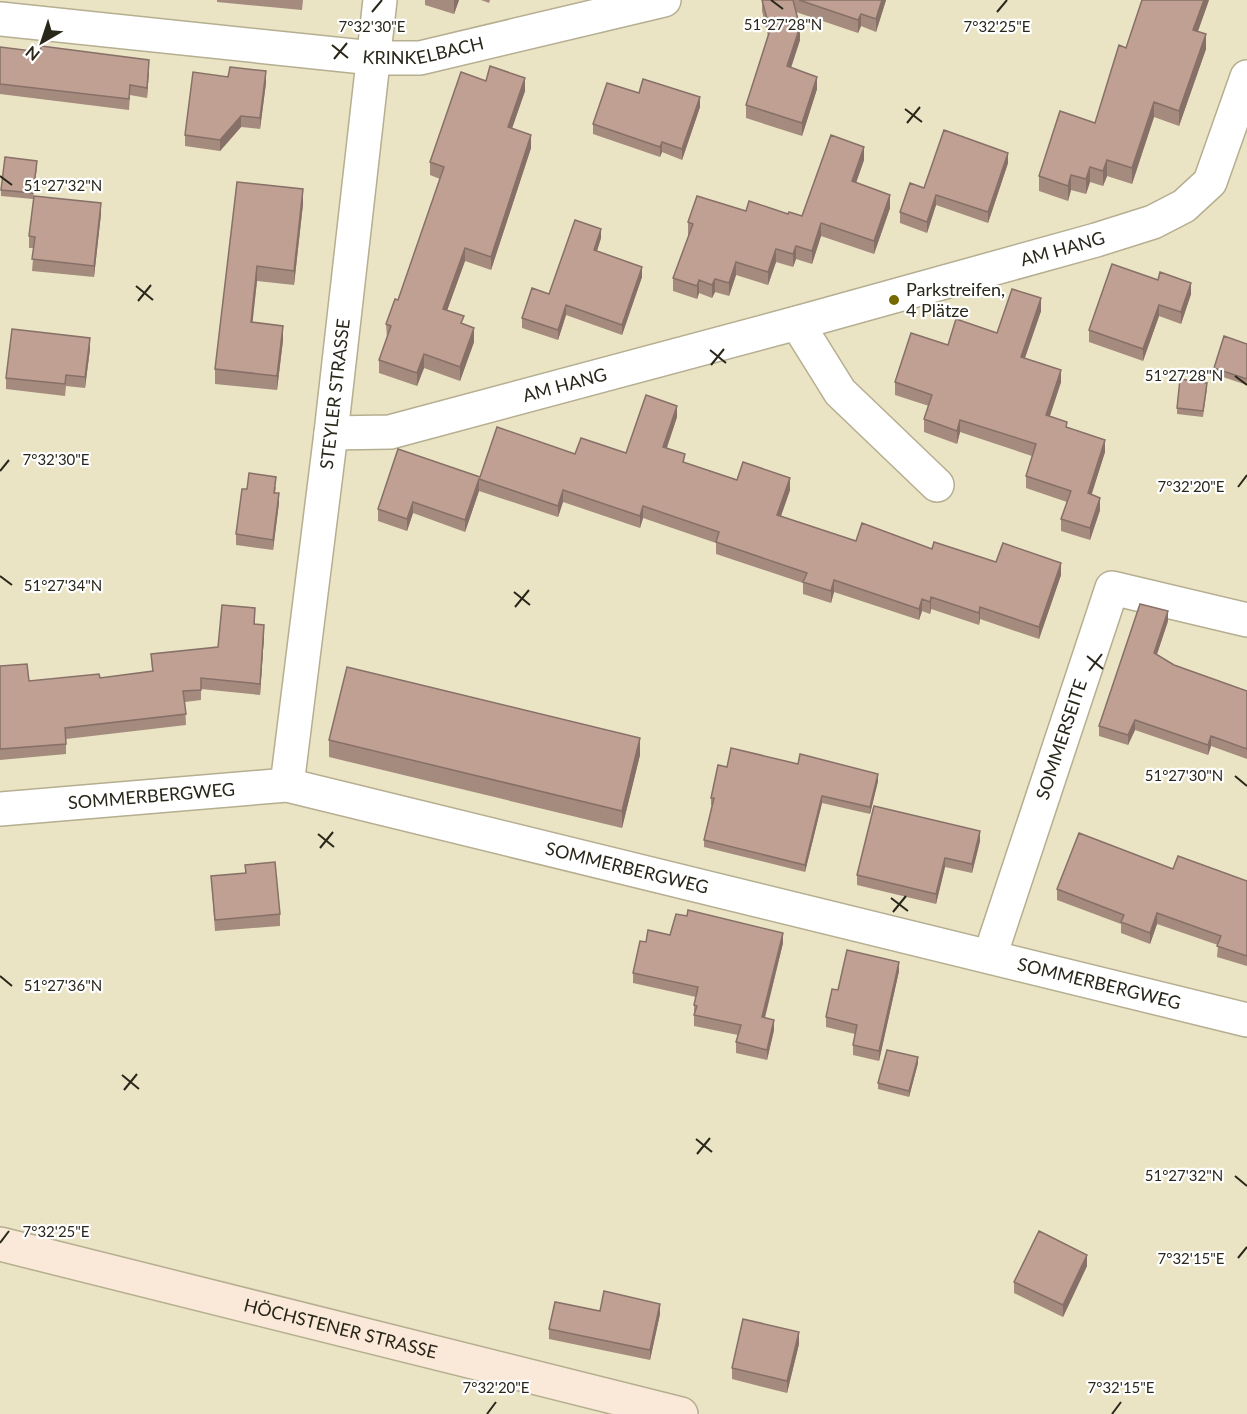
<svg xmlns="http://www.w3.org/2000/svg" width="1247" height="1414" font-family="Lato,sans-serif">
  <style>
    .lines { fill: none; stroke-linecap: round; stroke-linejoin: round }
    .minor-casing { stroke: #b5ae90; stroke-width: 36 }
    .secondary-casing { stroke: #b5ae90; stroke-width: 36 }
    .minor { stroke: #fff; stroke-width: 33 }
    .secondary { stroke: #fae9d9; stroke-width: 33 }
    .wall { fill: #a58a7e }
    .shaded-wall { fill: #867067 }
    .building { fill: #c0a093; stroke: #867067; stroke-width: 1.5 }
    .ticks { fill: none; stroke: #29261a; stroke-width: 2 }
    .poi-dot { fill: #756900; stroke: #fff; stroke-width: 2 }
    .labels { text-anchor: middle; stroke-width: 4.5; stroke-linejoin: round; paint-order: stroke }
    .street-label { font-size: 18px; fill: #29261a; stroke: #fff }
    .poi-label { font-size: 18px; fill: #29261a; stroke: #fff; text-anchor: start }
    .ticks-label { font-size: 15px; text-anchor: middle; fill: #29261a; stroke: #fff; stroke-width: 4.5; stroke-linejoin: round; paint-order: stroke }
  </style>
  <rect width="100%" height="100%" fill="#eae3c4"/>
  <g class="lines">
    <!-- minor casing -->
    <g class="minor-casing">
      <g id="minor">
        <path id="s1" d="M 0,19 L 373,58 L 420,58 L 664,0"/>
        <path d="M 797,323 L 840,392 L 937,485"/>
        <path id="s2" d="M 331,433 L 390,432 L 797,323 L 1096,240 L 1153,222 L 1184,206 L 1210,182 L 1247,77"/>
        <path id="s3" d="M 287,785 L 331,433 L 380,0"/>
        <path id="s4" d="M 0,809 L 287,785 L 1247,1020"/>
        <path id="s5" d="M 990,956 L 1112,588 L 1247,620"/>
      </g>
    </g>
    <!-- secondary casing -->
    <g class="secondary-casing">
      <g id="secondary">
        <path id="s6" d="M 0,1244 L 681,1414"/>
      </g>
    </g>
    <!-- minor -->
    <use href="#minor" class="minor"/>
    <!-- secondary -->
    <use href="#secondary" class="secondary"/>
  </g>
  <!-- wall -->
  <path class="wall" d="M 217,0 L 303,0 L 302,10 L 217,2 Z
    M 425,0 L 459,0 L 454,14 L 425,5 Z
    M 481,0 L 490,0 L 489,3 Z
    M 762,0 L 886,0 L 876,32 L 861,26 L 858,33 L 796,12 L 800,40 L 791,68 L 817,89 L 802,136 L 746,118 L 746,105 L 768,36 L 762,11 Z
    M 1209,0 L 1198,31 L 1206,49 L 1179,126 L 1154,117 L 1132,184 L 1107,176 L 1103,186 L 1090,182 L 1086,194 L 1071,190 L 1068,201 L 1039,191 L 1039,176 L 1095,123 L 1126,48 Z
    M 0,48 L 149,70 L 147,98 L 130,95 L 129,110 L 0,94 Z
    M 486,81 L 525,91 L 512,128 L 531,148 L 491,270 L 465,261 L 447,310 L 464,324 L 474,342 L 460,381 L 424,368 L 417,386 L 379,373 L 379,360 L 387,338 L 386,324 L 398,300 L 440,179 L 430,175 L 430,162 Z
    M 266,83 L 260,129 L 241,127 L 220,151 L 185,146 L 185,135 Z
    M 639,93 L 700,107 L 682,160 L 662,152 L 660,157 L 593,134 L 593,124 Z
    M 864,160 L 856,183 L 890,208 L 874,254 L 821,236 L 812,264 L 796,259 L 793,267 L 776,262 L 768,285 L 736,275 L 729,296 L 715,292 L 712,298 L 699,293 L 697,299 L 673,291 L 673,278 L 689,236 L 688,235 L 688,222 L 746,211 L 802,216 Z
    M 1008,163 L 988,223 L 936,205 L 927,233 L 900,223 L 900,212 L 924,188 Z
    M 37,167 L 33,199 L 1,196 L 1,190 Z
    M 237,182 L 303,204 L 294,285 L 257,281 L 252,322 L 283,340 L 277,390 L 215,384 L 215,369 Z
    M 101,214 L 94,277 L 32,271 L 34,248 L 29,248 L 29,236 Z
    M 601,238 L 597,251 L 642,277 L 622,335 L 566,315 L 558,340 L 522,328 L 522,318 L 549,294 Z
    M 1112,264 L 1191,294 L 1181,324 L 1159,316 L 1143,361 L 1089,342 L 1089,330 Z
    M 1041,311 L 1025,358 L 1061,382 L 1050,416 L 1105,452 L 1091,495 L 1100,510 L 1090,540 L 1061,531 L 1061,519 L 1067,502 L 1026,488 L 1026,476 L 1032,456 L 960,432 L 957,444 L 924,432 L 924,419 L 929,406 L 895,395 L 895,382 L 948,345 L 997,333 Z
    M 1247,344 L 1247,385 L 1214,374 L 1214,368 Z
    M 90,349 L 85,388 L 66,386 L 65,396 L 6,389 L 6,378 Z
    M 1207,389 L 1203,417 L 1177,414 L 1177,408 Z
    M 677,417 L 667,448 L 685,463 L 737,480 L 790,490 L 781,516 L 856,541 L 932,549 L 1061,575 L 1039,639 L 980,619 L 979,625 L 931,609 L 930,614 L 922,611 L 919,620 L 834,592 L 831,603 L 803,594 L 803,583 L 716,554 L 716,543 L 643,518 L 640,528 L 563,502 L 558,517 L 479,491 L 465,532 L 413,513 L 407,531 L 378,521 L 378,509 L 480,477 L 575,454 L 626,453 Z
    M 276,487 L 275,493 L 279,503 L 273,550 L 236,545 L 236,534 L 247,489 Z
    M 255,619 L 255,624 L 264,636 L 260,695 L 201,689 L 201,700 L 185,702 L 186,725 L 66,739 L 66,754 L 0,760 L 0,666 L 29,681 L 100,678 L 152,671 L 151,654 L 218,647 Z
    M 1168,621 L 1157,654 L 1174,665 L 1247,691 L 1247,759 L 1211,746 L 1208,755 L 1135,730 L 1128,745 L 1099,736 L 1099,726 Z
    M 329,740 L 640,755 L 622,828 L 329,757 Z
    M 798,764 L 878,781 L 870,814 L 822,803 L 805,872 L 704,847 L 704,840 L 712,805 L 711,805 L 711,798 Z
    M 980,841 L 972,873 L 945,867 L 936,904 L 857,885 L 857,875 Z
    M 245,865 L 280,914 L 280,926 L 215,931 L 211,876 L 245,873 Z
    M 1173,869 L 1247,881 L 1247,966 L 1217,957 L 1218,945 L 1157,924 L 1150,944 L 1121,933 L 1121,924 L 1057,900 L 1057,889 Z
    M 670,935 L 783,943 L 765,1018 L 774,1030 L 767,1060 L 736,1053 L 736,1042 L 738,1035 L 694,1026 L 694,1005 L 696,997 L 633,983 L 633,973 L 646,942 Z
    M 899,971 L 879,1061 L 853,1055 L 853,1045 L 855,1034 L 826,1027 L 826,1017 L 838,990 Z
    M 918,1063 L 909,1097 L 878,1089 L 878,1083 Z
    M 1087,1266 L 1063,1317 L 1014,1293 L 1014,1282 Z
    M 600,1311 L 660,1314 L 650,1360 L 549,1339 L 549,1329 Z
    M 799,1344 L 787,1393 L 732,1379 L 732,1368 Z"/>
  <!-- shaded-wall -->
  <path class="shaded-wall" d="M 454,0 L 459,0 L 454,14 Z
    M 882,0 L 886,0 L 876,32 L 876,19 Z
    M 1204,0 L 1209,0 L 1193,45 L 1193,30 Z
    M 861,14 L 861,26 L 858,33 L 858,20 Z
    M 800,27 L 800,40 L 787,79 L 787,66 Z
    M 1206,34 L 1206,49 L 1179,126 L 1179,111 Z
    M 149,60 L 149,70 L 147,98 L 147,88 Z
    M 266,71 L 266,83 L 260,129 L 260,118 Z
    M 817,77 L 817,89 L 802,136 L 802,123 Z
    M 525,78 L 525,91 L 508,140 L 508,127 Z
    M 700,97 L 700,107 L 682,160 L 682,149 Z
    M 1154,102 L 1154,117 L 1132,184 L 1132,168 Z
    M 241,116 L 241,127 L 220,151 L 220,140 Z
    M 531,135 L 531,148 L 491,270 L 491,257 Z
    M 662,142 L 662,152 L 660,157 L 660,147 Z
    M 864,147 L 864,160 L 852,194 L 852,181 Z
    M 1008,153 L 1008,163 L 988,223 L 988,212 Z
    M 1107,160 L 1107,176 L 1103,186 L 1103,171 Z
    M 1090,167 L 1090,182 L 1086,194 L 1086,179 Z
    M 1071,175 L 1071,190 L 1068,201 L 1068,186 Z
    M 303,189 L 303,204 L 294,285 L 294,271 Z
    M 890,195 L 890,208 L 874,254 L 874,241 Z
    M 936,195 L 936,205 L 927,233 L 927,222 Z
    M 101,203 L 101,214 L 94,277 L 94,266 Z
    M 821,223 L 821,236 L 812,264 L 812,251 Z
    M 601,229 L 601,238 L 594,260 L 594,250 Z
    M 796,246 L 796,259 L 793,267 L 793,254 Z
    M 465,248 L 465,261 L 443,322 L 443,309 Z
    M 776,249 L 776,262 L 768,285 L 768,272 Z
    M 736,262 L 736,275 L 729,296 L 729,283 Z
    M 257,266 L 257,281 L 251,337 L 251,322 Z
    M 642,267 L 642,277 L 622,335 L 622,325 Z
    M 715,279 L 715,292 L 712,298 L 712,285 Z
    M 699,280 L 699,293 L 697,299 L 697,286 Z
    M 1191,283 L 1191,294 L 1181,324 L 1181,312 Z
    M 1041,298 L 1041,311 L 1021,369 L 1021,357 Z
    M 566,305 L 566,315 L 558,340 L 558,330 Z
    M 1159,305 L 1159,316 L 1143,361 L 1143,349 Z
    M 283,326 L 283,340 L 277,390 L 277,376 Z
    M 474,328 L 474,342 L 460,381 L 460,367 Z
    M 90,338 L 90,349 L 85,388 L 85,377 Z
    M 424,354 L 424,368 L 417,386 L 417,373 Z
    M 1061,370 L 1061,382 L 1046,427 L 1046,415 Z
    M 677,406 L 677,417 L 663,458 L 663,447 Z
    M 960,420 L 960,432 L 957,444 L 957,431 Z
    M 1105,440 L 1105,452 L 1088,506 L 1088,493 Z
    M 790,478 L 790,490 L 777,527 L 777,515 Z
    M 479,479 L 479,491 L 465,532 L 465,520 Z
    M 563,490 L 563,502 L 558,517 L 558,506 Z
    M 279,493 L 279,503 L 273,550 L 273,540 Z
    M 1100,498 L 1100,510 L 1090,540 L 1090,528 Z
    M 413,502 L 413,513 L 407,531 L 407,519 Z
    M 643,506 L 643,518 L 640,528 L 640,516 Z
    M 1061,563 L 1061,575 L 1039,639 L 1039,627 Z
    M 834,580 L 834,592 L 831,603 L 831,591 Z
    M 931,597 L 931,609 L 930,614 L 930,602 Z
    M 922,599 L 922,611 L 919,620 L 919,609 Z
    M 980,607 L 980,619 L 979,625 L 979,613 Z
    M 1168,611 L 1168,621 L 1154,663 L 1154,653 Z
    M 264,625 L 264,636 L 260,695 L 260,684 Z
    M 1135,720 L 1135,730 L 1128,745 L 1128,735 Z
    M 1211,736 L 1211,746 L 1208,755 L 1208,745 Z
    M 640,738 L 640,755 L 622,828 L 622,811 Z
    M 878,774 L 878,781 L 870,814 L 870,807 Z
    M 822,796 L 822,803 L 805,872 L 805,865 Z
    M 980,831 L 980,841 L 972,873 L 972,864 Z
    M 945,858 L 945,867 L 936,904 L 936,894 Z
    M 1157,913 L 1157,924 L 1150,944 L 1150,933 Z
    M 783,933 L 783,943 L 762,1028 L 762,1017 Z
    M 899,962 L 899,971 L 879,1061 L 879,1051 Z
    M 774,1020 L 774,1030 L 767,1060 L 767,1050 Z
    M 918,1057 L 918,1063 L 909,1097 L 909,1091 Z
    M 1087,1255 L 1087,1266 L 1063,1317 L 1063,1305 Z
    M 660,1304 L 660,1314 L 650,1360 L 650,1350 Z
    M 799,1332 L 799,1344 L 787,1393 L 787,1381 Z"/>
  <!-- building -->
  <path class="building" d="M 762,0 L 793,0 L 800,27 L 787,66 L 817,77 L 802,123 L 746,105 L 770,30 Z
    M 799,0 L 882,0 L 876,19 L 861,14 L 858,20 Z
    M 1142,0 L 1204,0 L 1193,30 L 1206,34 L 1179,111 L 1154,102 L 1132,168 L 1107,160 L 1103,171 L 1090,167 L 1086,179 L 1071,175 L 1068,186 L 1039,176 L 1060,111 L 1095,123 L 1119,45 L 1126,48 Z
    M 41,46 L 149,60 L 147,88 L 130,85 L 129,99 L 0,84 L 0,47 L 40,52 Z
    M 490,66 L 525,78 L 508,127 L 531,135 L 491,257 L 465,248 L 443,309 L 464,316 L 461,323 L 474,328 L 460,367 L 424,354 L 417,373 L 379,360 L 391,326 L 386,324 L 395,299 L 398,300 L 444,167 L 430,162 L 461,72 L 486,81 Z
    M 230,67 L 266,71 L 260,118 L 241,116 L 220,140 L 185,135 L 193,72 L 228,77 Z
    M 643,79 L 700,97 L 682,149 L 662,142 L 660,147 L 593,124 L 607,83 L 639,93 Z
    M 944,130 L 1008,153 L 988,212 L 936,195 L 927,222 L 900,212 L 910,183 L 924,188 Z
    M 831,135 L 864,147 L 852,181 L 890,195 L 874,241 L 821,223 L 812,251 L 796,246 L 793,254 L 776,249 L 768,272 L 736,262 L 729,283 L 715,279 L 712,285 L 699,280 L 697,286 L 673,278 L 693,224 L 688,222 L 697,196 L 746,211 L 749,201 L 788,214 L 789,212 L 802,216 Z
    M 5,157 L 37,161 L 33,193 L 1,190 Z
    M 237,182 L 303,189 L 294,271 L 257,266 L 251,322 L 283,326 L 277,376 L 215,369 Z
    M 34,196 L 101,203 L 94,266 L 32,259 L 35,237 L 29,236 Z
    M 575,220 L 601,229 L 594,250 L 642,267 L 622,325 L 566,305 L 558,330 L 522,318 L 532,288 L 549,294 Z
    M 1112,264 L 1158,280 L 1160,272 L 1191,283 L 1181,312 L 1159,305 L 1143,349 L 1089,330 Z
    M 1012,289 L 1041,298 L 1021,357 L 1061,370 L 1046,415 L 1067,422 L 1066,427 L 1105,440 L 1088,493 L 1100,498 L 1090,528 L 1061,519 L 1071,491 L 1026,476 L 1036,444 L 960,420 L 957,431 L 924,419 L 932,395 L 895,382 L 911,333 L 948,345 L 956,319 L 997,333 Z
    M 12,329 L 90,338 L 85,377 L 66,375 L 65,384 L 6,378 Z
    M 1224,336 L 1247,344 L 1247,379 L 1214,368 Z
    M 1180,379 L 1207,383 L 1203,411 L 1177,408 Z
    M 646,395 L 677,406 L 663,447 L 685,454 L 683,462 L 737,480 L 743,462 L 790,478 L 777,515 L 856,541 L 862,523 L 932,549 L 934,542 L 996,562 L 1003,543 L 1061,563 L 1039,627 L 980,607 L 979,613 L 931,597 L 930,602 L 922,599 L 919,609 L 834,580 L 831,591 L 803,582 L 807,573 L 716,542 L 719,532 L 643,506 L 640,516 L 563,490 L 558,506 L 479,479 L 465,520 L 413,502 L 407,519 L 378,509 L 398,449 L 480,477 L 497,427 L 575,454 L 581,438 L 626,453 Z
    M 249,473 L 276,477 L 274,493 L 279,493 L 273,540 L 236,534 L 242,489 L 247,489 Z
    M 1140,604 L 1168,611 L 1154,653 L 1174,665 L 1247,691 L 1247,749 L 1211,736 L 1208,745 L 1135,720 L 1128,735 L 1099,726 Z
    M 222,605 L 255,608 L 254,624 L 264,625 L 260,684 L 201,678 L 201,690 L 183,691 L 186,714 L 65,728 L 66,744 L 0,749 L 0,666 L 27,664 L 29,681 L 99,674 L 100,678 L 153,671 L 151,654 L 218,647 Z
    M 347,667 L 640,738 L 622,811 L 329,740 Z
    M 731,748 L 798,764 L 800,754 L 878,774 L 870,807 L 822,796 L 805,865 L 704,840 L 714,798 L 711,798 L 718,765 L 727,767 Z
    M 874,806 L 980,831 L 972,864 L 945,858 L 936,894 L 857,875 Z
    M 1079,833 L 1173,869 L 1178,856 L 1247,881 L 1247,956 L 1217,946 L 1221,936 L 1157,913 L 1150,933 L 1121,922 L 1124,915 L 1057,889 Z
    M 275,862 L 280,914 L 215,920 L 211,876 L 246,873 L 245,865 Z
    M 688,910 L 783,933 L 762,1017 L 774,1020 L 767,1050 L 736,1042 L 741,1025 L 694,1015 L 697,1006 L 694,1005 L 698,987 L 633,973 L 640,941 L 646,942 L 648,930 L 670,935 L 676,914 L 687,916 Z
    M 847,950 L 899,962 L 879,1051 L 853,1045 L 857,1025 L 826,1017 L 832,989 L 838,990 Z
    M 887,1050 L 918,1057 L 909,1091 L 878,1083 Z
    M 1039,1231 L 1087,1255 L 1063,1305 L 1014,1282 Z
    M 604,1291 L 660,1304 L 650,1350 L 549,1329 L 555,1302 L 600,1311 Z
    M 743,1319 L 799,1332 L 787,1381 L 732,1368 Z"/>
  <!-- ticks -->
  <path class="ticks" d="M 771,0 L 783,9M 372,12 L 382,0M 997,12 L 1007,0M 332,45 L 348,58M 334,59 L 347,43M 905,109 L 922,122M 907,123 L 920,107M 0,176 L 12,185M 136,286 L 153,300M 138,301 L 151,285M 710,350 L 726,363M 711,365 L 724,349M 1235,376 L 1247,385M 0,471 L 9,460M 1238,487 L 1247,475M 0,576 L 12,585M 514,592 L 530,605M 515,607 L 529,590M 1087,656 L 1103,669M 1089,671 L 1102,654M 1235,776 L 1247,786M 318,834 L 334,847M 320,848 L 333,832M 891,898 L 908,911M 893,912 L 906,896M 0,976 L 12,986M 122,1075 L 139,1089M 124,1090 L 137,1074M 696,1139 L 712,1152M 697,1154 L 710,1138M 1235,1176 L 1247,1186M 0,1243 L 9,1231M 1238,1258 L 1247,1247M 487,1414 L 496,1402M 1112,1414 L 1121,1402"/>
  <!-- markers -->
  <circle class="poi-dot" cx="894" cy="300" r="6"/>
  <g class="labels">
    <!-- street labels -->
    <g class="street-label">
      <text dy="6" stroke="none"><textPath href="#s1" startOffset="426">KRINKELBACH</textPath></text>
      <text dy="6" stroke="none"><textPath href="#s2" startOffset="756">AM HANG</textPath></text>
      <text dy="6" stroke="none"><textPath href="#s2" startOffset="240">AM HANG</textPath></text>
      <text dy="6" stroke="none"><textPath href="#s3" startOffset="394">STEYLER STRASSE</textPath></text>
      <text dy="6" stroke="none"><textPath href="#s5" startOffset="228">SOMMERSEITE</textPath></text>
      <text dy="6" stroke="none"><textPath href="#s4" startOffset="152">SOMMERBERGWEG</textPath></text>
      <text dy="6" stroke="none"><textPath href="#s4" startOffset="638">SOMMERBERGWEG</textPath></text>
      <text dy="6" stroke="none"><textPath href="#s4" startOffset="1124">SOMMERBERGWEG</textPath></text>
      <text dy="6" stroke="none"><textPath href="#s6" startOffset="351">HÖCHSTENER STRASSE</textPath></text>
    </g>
    <!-- poi labels -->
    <g class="poi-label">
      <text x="906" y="296">Parkstreifen,<tspan x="906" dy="21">4 Plätze</tspan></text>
    </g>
  </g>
  <g class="ticks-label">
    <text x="783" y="30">51°27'28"N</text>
    <text x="372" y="32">7°32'30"E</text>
    <text x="997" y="32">7°32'25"E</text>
    <text x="63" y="191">51°27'32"N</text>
    <text x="1184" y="381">51°27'28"N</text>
    <text x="56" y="465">7°32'30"E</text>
    <text x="1191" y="492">7°32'20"E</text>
    <text x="63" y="591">51°27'34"N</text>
    <text x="1184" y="781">51°27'30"N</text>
    <text x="63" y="991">51°27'36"N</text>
    <text x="1184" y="1181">51°27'32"N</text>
    <text x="56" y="1237">7°32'25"E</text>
    <text x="1191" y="1264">7°32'15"E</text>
    <text x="496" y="1393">7°32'20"E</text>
    <text x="1121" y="1393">7°32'15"E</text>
  </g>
  <!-- north arrow -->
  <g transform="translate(42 42) rotate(219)" stroke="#ffffff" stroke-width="4.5" paint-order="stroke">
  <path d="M0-4.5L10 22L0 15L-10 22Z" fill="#29261a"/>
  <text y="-9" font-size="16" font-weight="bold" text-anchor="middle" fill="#29261a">N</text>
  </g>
</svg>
